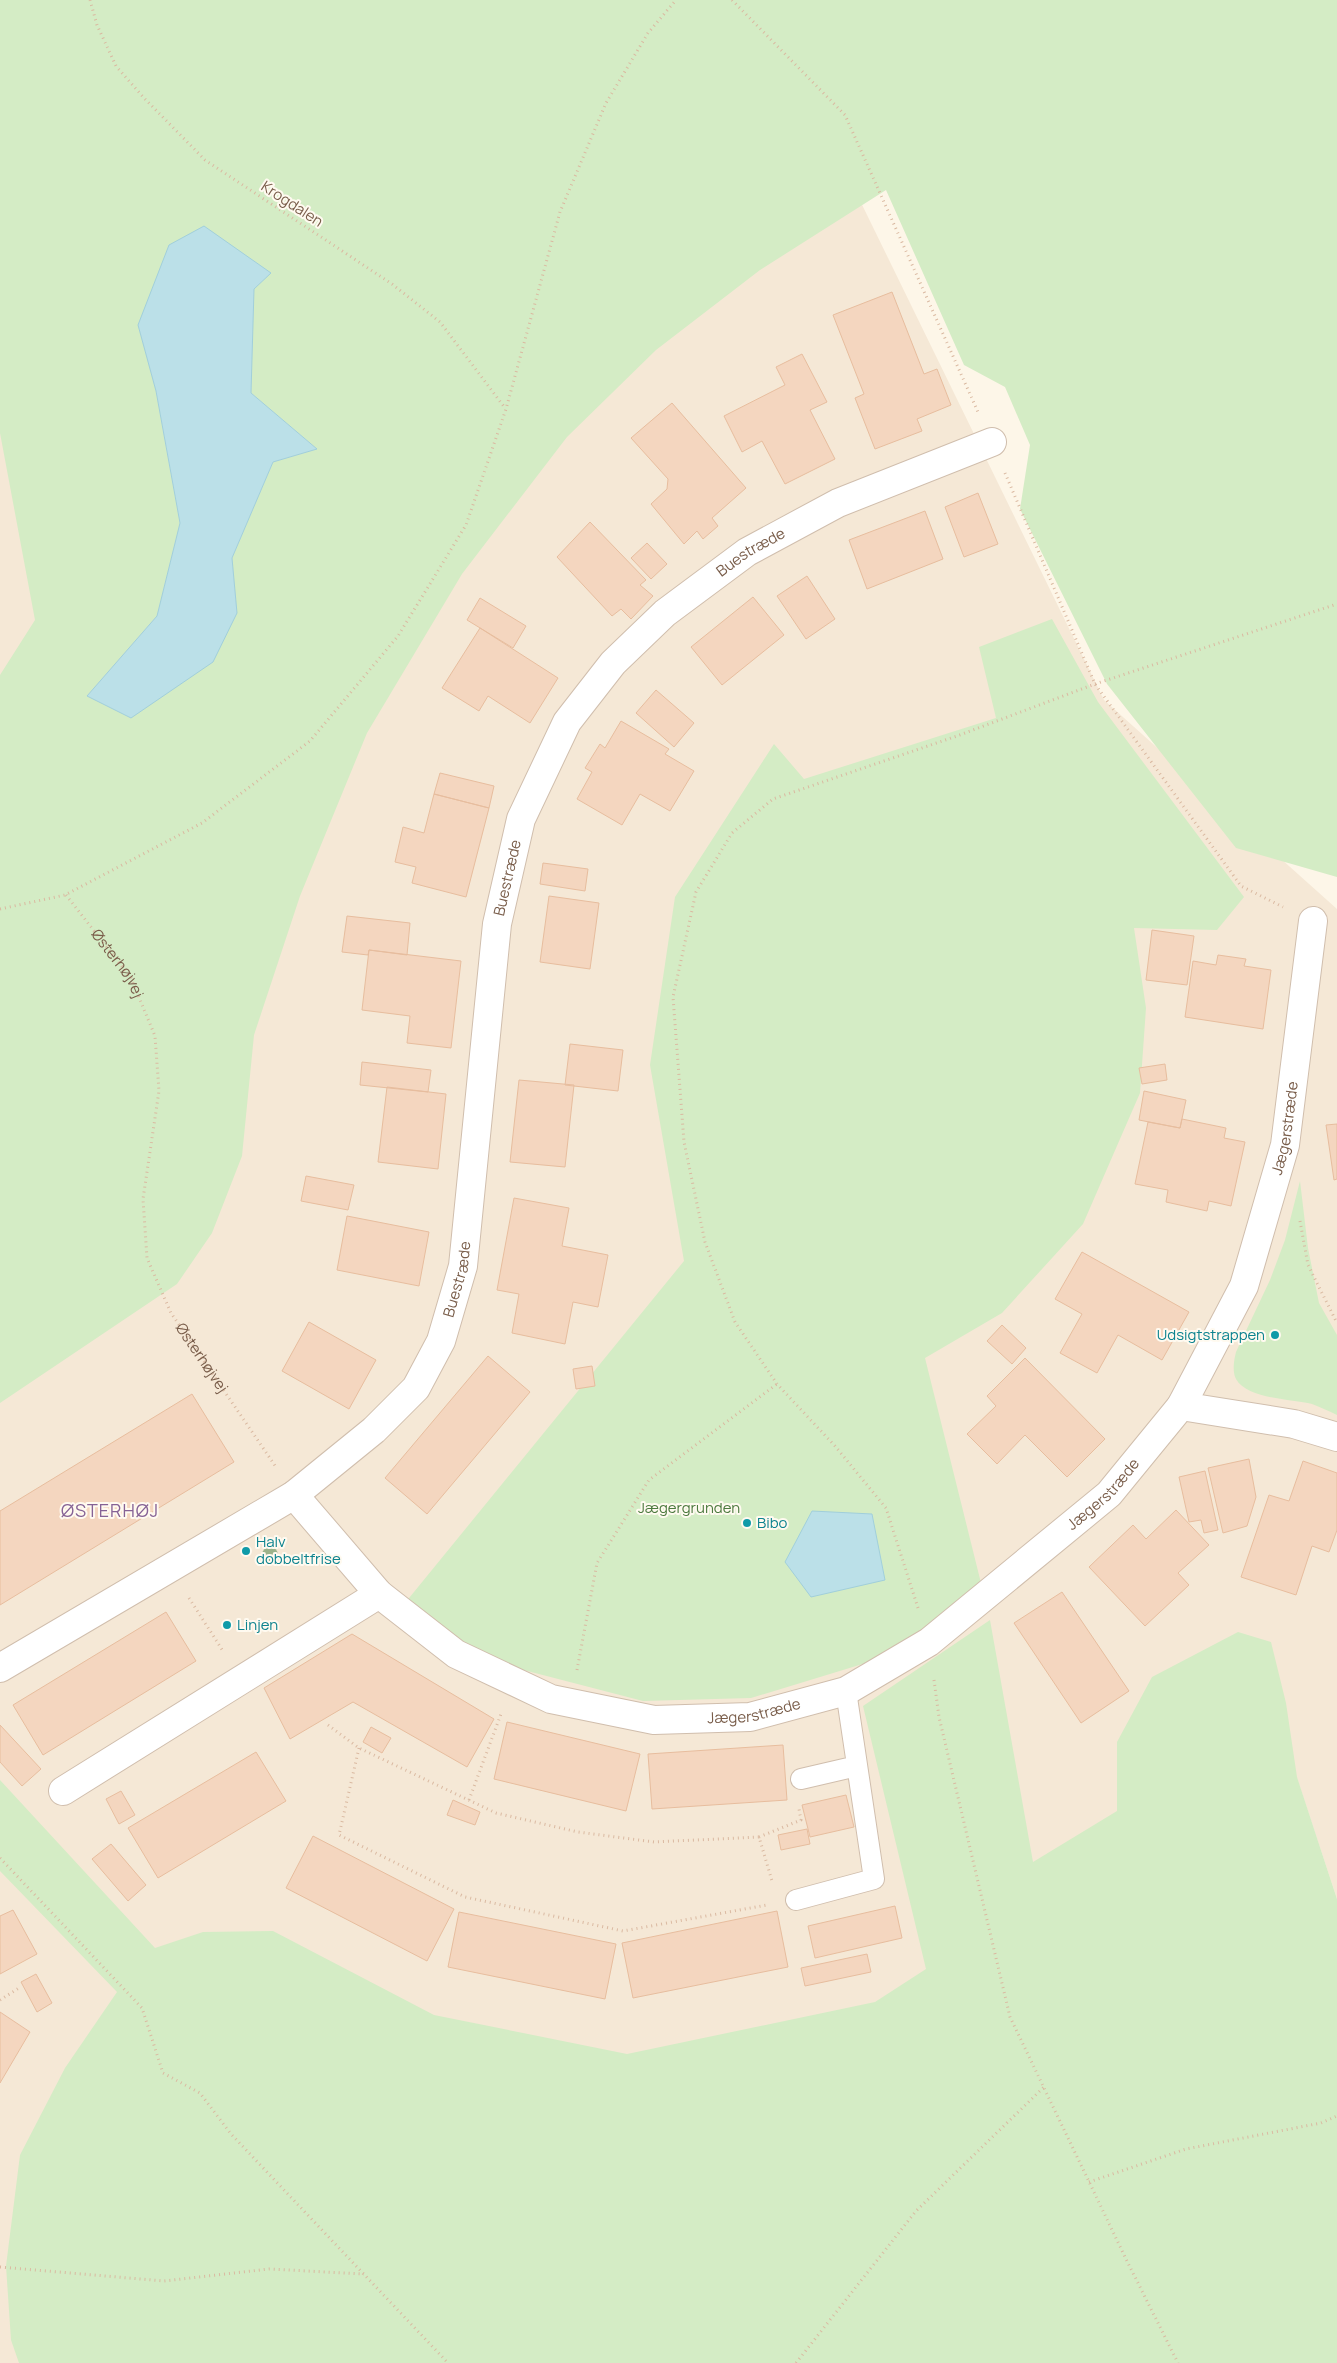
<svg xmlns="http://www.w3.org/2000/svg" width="1337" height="2363" font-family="Manrope,sans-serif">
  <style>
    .residential { fill: #f5e8d6 }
    .green { fill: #d4ecc5; fill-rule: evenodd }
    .water { fill: #bbe0e8; stroke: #a1cfdb }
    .building { fill: #f4d6bf; stroke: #e7bd9e }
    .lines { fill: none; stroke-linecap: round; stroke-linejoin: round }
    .lane-casing { stroke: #d0bead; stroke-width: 22 }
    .street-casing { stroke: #d0bead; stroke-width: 30 }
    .path { stroke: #dab9a1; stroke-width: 3; stroke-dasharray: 1 4; stroke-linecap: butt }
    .lane { stroke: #fff; stroke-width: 20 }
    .street { stroke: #fff; stroke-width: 28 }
    .tree { fill: #9cb28b }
    .culture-dot { fill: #0f9aa8; stroke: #fffaf0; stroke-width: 2 }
    .labels { text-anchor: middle; stroke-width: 4; stroke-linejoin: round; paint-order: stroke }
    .street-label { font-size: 15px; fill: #795d4a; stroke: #fffaf0 }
    .culture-label { font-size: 15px; fill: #0d838f; stroke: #fffaf0; text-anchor: start }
    .park-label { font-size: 15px; fill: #4d7a3f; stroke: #fffaf0 }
    .quarter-label { font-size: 18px; letter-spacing: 1px; fill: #866295; stroke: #fffaf0 }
  </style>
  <rect width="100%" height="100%" fill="#fdf6e8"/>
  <!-- residential -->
  <path class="residential" d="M 0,0 L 762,0 L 1104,700 L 1337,909 L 1337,1899 L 1297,1778 L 396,2363 L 0,2363 Z"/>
  <!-- green -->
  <path class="green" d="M 0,0 L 1337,0 L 1337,877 L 1236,848 L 1107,684 L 1020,509 L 1030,445 L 1005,387 L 964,365 L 886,190 L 760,270 L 656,350 L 567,437 L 462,574 L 367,733 L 300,896 L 254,1035 L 242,1156 L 212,1233 L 177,1284 L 0,1403 L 0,675 L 35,620 L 0,433 ZM 271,273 L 254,288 L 251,393 L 317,449 L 273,462 L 232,558 L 237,613 L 87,696 L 157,616 L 180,523 L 156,391 L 138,325 Z
    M 1052,619 L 1098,702 L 1244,897 L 1217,930 L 1134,928 L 1146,1008 L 1140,1093 L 1083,1224 L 1002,1313 L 925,1358 L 982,1587 L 879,1659 L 751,1698 L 643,1701 L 493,1662 L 405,1603 L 684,1261 L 650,1065 L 675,897 L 774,744 L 804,779 L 996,718 L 979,647 Z
    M 1300,1181 L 1308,1248 L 1319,1303 L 1337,1335 L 1337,1415 C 1329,1411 1320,1407 1312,1404 C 1291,1399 1247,1399 1236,1379 C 1232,1371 1234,1360 1236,1352 L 1270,1280 L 1285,1240 Z
    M 990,1620 L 1033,1862 L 1117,1811 L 1117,1742 L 1152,1677 L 1238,1632 L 1271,1642 L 1286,1703 L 1297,1777 L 1337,1899 L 1337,2363 L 19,2363 L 11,2340 L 6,2266 L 20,2155 L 65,2068 L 117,1992 L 0,1871 L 0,1780 L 155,1948 L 203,1932 L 273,1931 L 434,2015 L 627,2054 L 875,2002 L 926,1969 L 863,1706 Z"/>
  <!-- water -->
  <path class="water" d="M 204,226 L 271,273 L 254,289 L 251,393 L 317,449 L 273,462 L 232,558 L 237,613 L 213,662 L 131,718 L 87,696 L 157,616 L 180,523 L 156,391 L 138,325 L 169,245 Z
    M 812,1511 L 872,1514 L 885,1580 L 811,1597 L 785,1562 Z"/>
  <!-- building -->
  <path class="building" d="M 892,292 L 924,374 L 937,369 L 951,405 L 917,419 L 922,431 L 875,449 L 855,398 L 864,394 L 833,315 Z
    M 802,354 L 827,402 L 810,410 L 835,459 L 785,484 L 762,441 L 742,452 L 724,416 L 785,385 L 776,367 Z
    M 672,403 L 746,488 L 712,518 L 718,526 L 703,539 L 697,531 L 684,544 L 651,504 L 667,489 L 668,479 L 631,438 Z
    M 978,493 L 998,544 L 964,557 L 945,507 Z
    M 925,511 L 943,559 L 867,589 L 849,540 Z
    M 590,522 L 646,580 L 640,585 L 653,596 L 631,619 L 621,609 L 612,616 L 557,557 Z
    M 647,543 L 667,564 L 651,579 L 631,558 Z
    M 807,576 L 835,619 L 806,639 L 777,596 Z
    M 753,597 L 784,635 L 722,685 L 691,647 Z
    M 480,598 L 526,626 L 513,648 L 467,620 Z
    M 480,628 L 558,678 L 530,723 L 488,696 L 479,711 L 442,688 Z
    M 656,690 L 694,723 L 674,747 L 636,713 Z
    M 621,721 L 669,749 L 665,754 L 694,771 L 670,811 L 640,794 L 622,825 L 577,799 L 592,772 L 585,768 L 600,744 L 605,748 Z
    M 440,773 L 494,786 L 489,808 L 434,794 Z
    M 434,794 L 489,808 L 466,897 L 412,883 L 416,867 L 395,862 L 403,827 L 424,833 Z
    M 543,863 L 588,869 L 585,891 L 540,884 Z
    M 549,896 L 599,903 L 590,969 L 540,962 Z
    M 347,916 L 410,923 L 407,955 L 369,950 L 368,955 L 342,952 Z
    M 1152,930 L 1194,936 L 1187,985 L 1146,980 Z
    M 369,950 L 461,961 L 451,1048 L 407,1043 L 410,1016 L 362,1010 Z
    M 1218,955 L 1246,959 L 1244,966 L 1271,970 L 1263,1029 L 1185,1017 L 1193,961 L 1216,965 Z
    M 570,1044 L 623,1050 L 618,1091 L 565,1085 Z
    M 362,1062 L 431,1070 L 428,1092 L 360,1085 Z
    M 1165,1064 L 1167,1080 L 1142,1084 L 1139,1068 Z
    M 519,1080 L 574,1085 L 565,1167 L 510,1162 Z
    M 387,1087 L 446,1094 L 438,1169 L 378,1162 Z
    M 1144,1091 L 1186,1100 L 1180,1128 L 1139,1120 Z
    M 1182,1119 L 1226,1128 L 1224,1138 L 1245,1142 L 1231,1206 L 1209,1201 L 1207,1211 L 1166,1202 L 1168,1190 L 1135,1184 L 1148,1122 L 1180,1128 Z
    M 1337,1124 L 1337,1179 L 1334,1180 L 1326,1125 Z
    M 306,1176 L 354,1185 L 348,1210 L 301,1201 Z
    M 514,1198 L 569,1208 L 562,1246 L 608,1255 L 598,1307 L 573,1302 L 565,1344 L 512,1333 L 519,1294 L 497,1290 Z
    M 347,1216 L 429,1232 L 419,1286 L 337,1270 Z
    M 1082,1252 L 1189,1312 L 1162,1360 L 1118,1335 L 1097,1373 L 1060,1353 L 1082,1314 L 1055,1299 Z
    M 309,1322 L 376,1360 L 349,1409 L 282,1371 Z
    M 1002,1325 L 1026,1348 L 1012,1364 L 987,1341 Z
    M 488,1356 L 530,1392 L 427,1514 L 385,1478 Z
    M 1025,1358 L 1105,1439 L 1067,1477 L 1025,1435 L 997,1464 L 967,1434 L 996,1406 L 987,1396 Z
    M 592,1366 L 595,1386 L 576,1389 L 573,1369 Z
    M 192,1394 L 234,1462 L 0,1605 L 0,1511 Z
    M 1249,1459 L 1256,1497 L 1247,1526 L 1223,1533 L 1208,1468 Z
    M 1303,1461 L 1337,1473 L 1337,1530 L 1329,1552 L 1312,1546 L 1296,1595 L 1241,1577 L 1269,1495 L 1289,1501 Z
    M 1205,1471 L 1218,1530 L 1204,1533 L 1201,1520 L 1189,1522 L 1179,1477 Z
    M 1176,1510 L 1209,1545 L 1178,1573 L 1189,1585 L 1145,1626 L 1089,1567 L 1133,1525 L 1146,1539 Z
    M 1062,1592 L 1129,1691 L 1081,1723 L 1014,1623 Z
    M 166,1612 L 196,1661 L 43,1755 L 13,1705 Z
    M 352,1634 L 494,1719 L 467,1767 L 353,1702 L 290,1739 L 264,1688 Z
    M 507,1722 L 640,1754 L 626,1811 L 494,1779 Z
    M 0,1725 L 41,1769 L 22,1786 L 0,1762 Z
    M 371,1727 L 391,1738 L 382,1753 L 363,1742 Z
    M 783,1745 L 787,1800 L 652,1809 L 648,1754 Z
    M 256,1752 L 286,1801 L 158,1878 L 128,1828 Z
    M 121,1791 L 135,1815 L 119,1824 L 106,1799 Z
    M 846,1795 L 854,1827 L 810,1837 L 802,1805 Z
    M 453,1800 L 480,1812 L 475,1825 L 447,1815 Z
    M 807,1829 L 810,1844 L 781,1850 L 778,1835 Z
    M 313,1836 L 454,1909 L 427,1961 L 286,1888 Z
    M 111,1844 L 146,1885 L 128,1901 L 92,1859 Z
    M 895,1906 L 902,1938 L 815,1958 L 808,1926 Z
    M 13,1910 L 37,1954 L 0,1974 L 0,1916 Z
    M 777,1911 L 788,1967 L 633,1998 L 622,1943 Z
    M 459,1912 L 616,1944 L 605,1999 L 448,1967 Z
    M 867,1954 L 871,1972 L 805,1986 L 801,1968 Z
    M 36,1974 L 52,2003 L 37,2012 L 21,1982 Z
    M 0,2012 L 30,2032 L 0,2083 Z"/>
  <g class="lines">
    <!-- lane casing -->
    <g class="lane-casing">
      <path id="lane" d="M 801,1779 L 857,1766
        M 796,1900 L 874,1879 L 846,1691"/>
    </g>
    <!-- street casing -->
    <g class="street-casing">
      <g id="street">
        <path d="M 1181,1406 L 1294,1424 L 1337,1437"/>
        <path id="s2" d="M 294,1495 L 379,1594 L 456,1654 L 551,1699 L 654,1720 L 750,1717 L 846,1691 L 929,1642 L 1109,1494 L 1181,1406 L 1244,1286 L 1285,1145 L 1313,921"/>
        <path id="s3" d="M 0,1668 L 294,1495 L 374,1430 L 416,1388 L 441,1341 L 463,1266 L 497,924 L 521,819 L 567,722 L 613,663 L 665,613 L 747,552 L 838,503 L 992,442"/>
        <path d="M 63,1791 L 379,1594"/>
      </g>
    </g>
    <!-- path -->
    <g class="path">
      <path d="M 90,0 L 97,25 L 116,66 L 145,99 L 205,160 L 392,284 L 440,322 L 505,408"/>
      <path d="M 732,0 L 845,115 L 978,412"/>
      <path d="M 1005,473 L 1095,684 L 1241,886 L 1283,907"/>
      <path id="s1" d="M 66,895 L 131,978 L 155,1036 L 159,1091 L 143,1199 L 147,1258 L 171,1313 L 276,1467"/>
      <path d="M 0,909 L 65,895 L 202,823 L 310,741 L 398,636 L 466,525 L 506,409 L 560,212 L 606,103 L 648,33 L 676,0"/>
      <path d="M 1300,1221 L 1308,1265 L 1337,1323"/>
      <path d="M 189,1598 L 223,1651"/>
      <path d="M 918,1608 L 886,1508 L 835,1446 L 777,1384 L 735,1322 L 705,1242 L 684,1142 L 673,997 L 696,892 L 732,833 L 773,799 L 957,736 L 1095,684 L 1337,604"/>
      <path d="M 577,1670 L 597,1563 L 649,1480 L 777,1384"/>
      <path d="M 934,1680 L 939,1717 L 1010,2017 L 1127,2261 L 1178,2363"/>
      <path d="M 328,1725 L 359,1748 L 496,1813 L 578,1832 L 654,1842 L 759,1837 L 772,1881"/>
      <path d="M 359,1748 L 339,1835 L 465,1897 L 623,1931 L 767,1905"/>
      <path d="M 469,1800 L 501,1714"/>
      <path d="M 759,1837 L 801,1820 L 799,1809"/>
      <path d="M 0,1858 L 142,2008 L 163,2073 L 200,2093 L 231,2134 L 448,2363"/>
      <path d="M 0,2000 L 19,1988"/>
      <path d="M 1089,2182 L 1186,2149 L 1321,2123 L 1337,2116"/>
      <path d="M 0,2267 L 164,2281 L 269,2269 L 364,2274"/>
      <path d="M 796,2363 L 916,2211 L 1044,2087"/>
    </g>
    <!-- lane -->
    <use href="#lane" class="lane"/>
    <!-- street -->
    <use href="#street" class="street"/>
  </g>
  <!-- trees -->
  <circle class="tree" cx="270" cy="1555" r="8"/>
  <!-- markers -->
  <g class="culture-dot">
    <circle cx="1275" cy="1335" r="5"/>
    <circle cx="747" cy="1523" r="5"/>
    <circle cx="246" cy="1551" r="5"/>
    <circle cx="227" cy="1625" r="5"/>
  </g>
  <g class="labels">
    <!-- street labels -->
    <g class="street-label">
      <text transform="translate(292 204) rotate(33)" y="5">Krogdalen</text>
      <text dy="5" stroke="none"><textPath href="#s3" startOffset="1446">Buestræde</textPath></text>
      <text dy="5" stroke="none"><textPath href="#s3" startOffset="1026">Buestræde</textPath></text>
      <text dy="5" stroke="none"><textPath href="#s1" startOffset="86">Østerhøjvej</textPath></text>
      <text dy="5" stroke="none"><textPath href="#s2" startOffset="1376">Jægerstræde</textPath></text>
      <text dy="5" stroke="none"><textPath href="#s3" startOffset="621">Buestræde</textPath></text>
      <text dy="5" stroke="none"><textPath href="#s1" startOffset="506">Østerhøjvej</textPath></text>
      <text dy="5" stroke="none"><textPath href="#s2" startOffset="959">Jægerstræde</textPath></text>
      <text dy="5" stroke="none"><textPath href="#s2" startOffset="539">Jægerstræde</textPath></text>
    </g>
    <!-- culture labels -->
    <g class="culture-label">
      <text x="1265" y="1340" text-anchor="end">Udsigtstrappen</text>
      <text x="757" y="1528">Bibo</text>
      <text x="256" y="1547">Halv<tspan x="256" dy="17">dobbeltfrise</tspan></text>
      <text x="237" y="1630">Linjen</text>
    </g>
    <!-- park labels -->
    <g class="park-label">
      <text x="689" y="1513">Jægergrunden</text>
    </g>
    <!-- quarter labels -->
    <g class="quarter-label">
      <text x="110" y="1517">ØSTERHØJ</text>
    </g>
  </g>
</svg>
